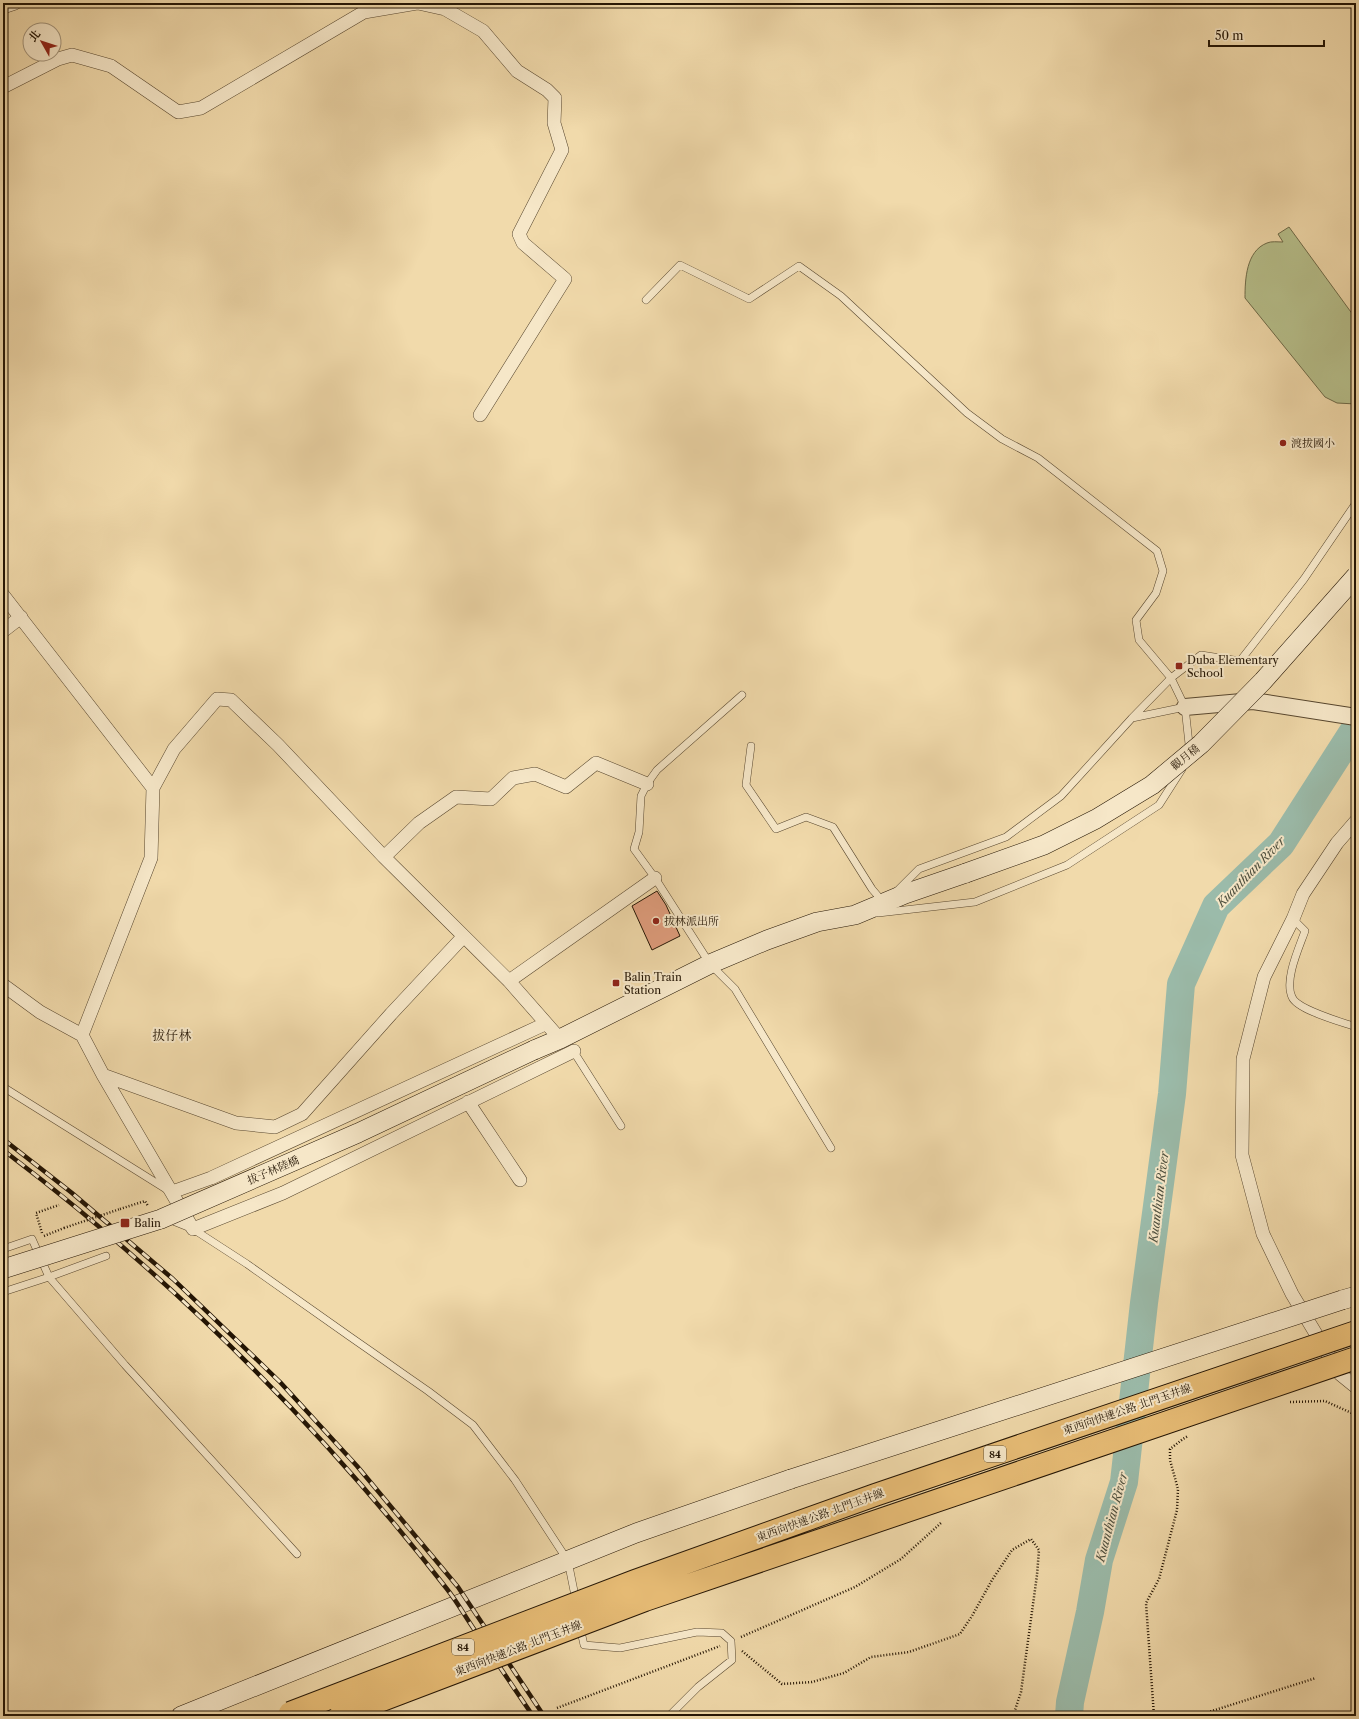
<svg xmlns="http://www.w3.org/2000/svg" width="1359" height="1719" font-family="'Libre Caslon Text','Noto Serif TC',serif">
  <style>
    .green { fill: #b7c08c; stroke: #6e6a48 }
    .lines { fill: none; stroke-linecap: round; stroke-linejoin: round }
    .river { stroke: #9bbbaa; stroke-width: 28 }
    .building { fill: #e19e7e; stroke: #241504 }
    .service-casing { stroke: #57462e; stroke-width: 8 }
    .minor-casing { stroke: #57462e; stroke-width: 14 }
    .tertiary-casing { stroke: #57462e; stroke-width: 18 }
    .secondary-casing { stroke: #241504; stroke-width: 20 }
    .path { stroke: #241504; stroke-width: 2.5; stroke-dasharray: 1 2; stroke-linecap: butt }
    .service { stroke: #f6e7c8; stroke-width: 7 }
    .minor { stroke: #f6e7c8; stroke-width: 13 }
    .tertiary { stroke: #f6e7c8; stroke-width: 16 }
    .secondary { stroke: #f6e7c8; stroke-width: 19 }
    .rail-casing { stroke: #241504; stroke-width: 4.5 }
    .rail { stroke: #f6e7c8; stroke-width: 3; stroke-dasharray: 9; stroke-linecap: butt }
    .secondary-bridge-casing { stroke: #241504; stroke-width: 20; stroke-linecap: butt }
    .trunk-bridge-casing { stroke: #241504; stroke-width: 24; stroke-linecap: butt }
    .path-bridge { stroke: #241504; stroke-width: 2.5; stroke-dasharray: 1 2; stroke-linecap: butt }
    .secondary-bridge { stroke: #f6e7c8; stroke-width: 19 }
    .trunk-bridge { stroke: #e8bd76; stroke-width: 22 }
    .poi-dot { fill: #8f2418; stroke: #f6e7c8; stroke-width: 1.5 }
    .labels { text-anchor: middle; stroke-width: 4; stroke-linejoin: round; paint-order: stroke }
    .shield { fill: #f6e7c8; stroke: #63543f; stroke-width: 1 }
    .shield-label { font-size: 10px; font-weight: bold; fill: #241504 }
    .poi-label { font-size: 11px; fill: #241504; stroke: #f6e7c8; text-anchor: start }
    .street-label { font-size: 11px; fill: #241504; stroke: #f6e7c8 }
    .water-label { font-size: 12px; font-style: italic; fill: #4e4f3e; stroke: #f6e7c8 }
    .quarter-label { font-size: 13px; fill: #241504; stroke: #f6e7c8 }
  </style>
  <rect width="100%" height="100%" fill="#f1daab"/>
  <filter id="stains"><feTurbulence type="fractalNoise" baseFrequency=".005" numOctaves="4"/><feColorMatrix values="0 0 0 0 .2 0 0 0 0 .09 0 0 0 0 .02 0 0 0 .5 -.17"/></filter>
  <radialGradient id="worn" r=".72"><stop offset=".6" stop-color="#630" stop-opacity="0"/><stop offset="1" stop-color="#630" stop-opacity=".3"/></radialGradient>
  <!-- green -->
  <path class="green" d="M 1289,227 L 1356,319 L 1356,404 L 1337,403 L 1325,397 L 1245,298 C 1245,280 1246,251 1267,243 C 1271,241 1278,242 1283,242 L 1278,234 Z"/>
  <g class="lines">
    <!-- river -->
    <path class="river" d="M 1069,1716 L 1070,1702 L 1090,1612 L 1099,1560 L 1124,1482 L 1144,1303 L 1172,1094 L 1181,984 L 1216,906 L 1281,844 L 1356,727"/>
  </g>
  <!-- building -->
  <path class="building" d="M 657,891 L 666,905 L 680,936 L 652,950 L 632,906 Z"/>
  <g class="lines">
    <!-- service casing -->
    <g class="service-casing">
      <path id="service" d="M 646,300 L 680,265 L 749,299 L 799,266 L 841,296 L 967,413 L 1002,439 L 1038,458 L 1157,551 L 1163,571 L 1156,593 L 1136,620 L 1139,640 L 1171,678 L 1185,707 L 1189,744 L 1187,751
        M 742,695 L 657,770 L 647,784 L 641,796 L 639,832 L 634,849 L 655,878 L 710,964 L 735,989 L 831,1148
        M 1132,718 L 1171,678 L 1201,655 L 1240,661 L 1304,579 L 1356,503
        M 751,746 L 746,785 L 776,829 L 806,817 L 833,827 L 872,889 L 883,902
        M 896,892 L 919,869 L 1006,837 L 1061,796 L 1132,718 L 1185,707
        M 878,913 L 975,902 L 1067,865 L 1159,805 L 1182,769
        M 1293,919 L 1305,931 C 1299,948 1284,980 1292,997 C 1297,1010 1342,1022 1356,1027
        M 572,1049 L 621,1126
        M 3,1087 L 166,1189
        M 168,1219 L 193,1229 L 247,1264 L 349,1336 L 428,1391 L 473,1425 L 515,1480 L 568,1561 L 576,1601
        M 3,1249 L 32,1239 L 49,1277 L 125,1365 L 297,1554
        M 3,1292 L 49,1277 L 106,1256
        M 580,1627 L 584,1645 L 620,1648 L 697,1632 L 722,1633 L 731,1641 L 732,1660 L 698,1687 L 669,1716"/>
    </g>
    <!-- minor casing -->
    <g class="minor-casing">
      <path id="minor" d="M 418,3 L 445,9 L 483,31 L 517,71 L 547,90 L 555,98 L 554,123 L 562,150 L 519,234 L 523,243 L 565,279 L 480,415
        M 3,7 L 15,3
        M 3,87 L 58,59 L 72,55 L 111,66 L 178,112 L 201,108 L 364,12 L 417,3
        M 3,595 L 153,788
        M 3,631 L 21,617
        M 1356,821 L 1337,843 L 1303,894 L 1293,919 L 1264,977 L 1243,1059 L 1242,1155 L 1263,1234 L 1292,1294 L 1340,1374 L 1356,1387
        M 384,857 L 419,823 L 456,797 L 491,799 L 513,778 L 535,774 L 566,787 L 596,763 L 647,784
        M 463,937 L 391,1014 L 302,1114 L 275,1127 L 236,1123 L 103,1075 L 82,1035 L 151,858 L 153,788 L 174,749 L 217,699 L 231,700 L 278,745 L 384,857 L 509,981 L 560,1039
        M 509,981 L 655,878
        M 3,985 L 40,1012 L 82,1035
        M 103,1075 L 193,1229 L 283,1193 L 574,1051
        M 468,1102 L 520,1180
        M 172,1192 L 211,1178 L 545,1024"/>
    </g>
    <!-- tertiary casing -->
    <g class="tertiary-casing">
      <path id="tertiary" d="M 1185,707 L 1253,701 L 1356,717"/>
    </g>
    <!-- secondary casing -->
    <g class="secondary-casing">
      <path id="secondary" d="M 534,1050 L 560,1039 L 710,964 L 767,940 L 817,922 L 855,915 L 905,894 L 966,873
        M 1342,1300 L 1356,1296
        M 181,1716 L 636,1533 L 791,1479"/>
    </g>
    <!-- path -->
    <path class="path" d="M 120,1209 L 145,1201 L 148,1206
      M 42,1233 L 36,1213 L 59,1205
      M 44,1236 L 64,1228
      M 1290,1402 L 1325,1401 L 1356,1415
      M 741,1637 L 855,1587 L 901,1559 L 942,1522
      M 742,1651 L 782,1684 L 812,1682 L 844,1673 L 871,1657 L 909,1652 L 960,1634 L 972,1616 L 992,1580 L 1012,1550 L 1031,1539 L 1039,1550 L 1037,1575 L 1021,1692 L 1013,1716
      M 557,1708 L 720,1646
      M 1154,1716 L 1146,1603 L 1159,1579 L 1177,1510 L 1178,1489 L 1170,1460 L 1170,1449 L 1183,1439 L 1188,1436
      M 1196,1716 L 1316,1678"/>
    <!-- service -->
    <use href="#service" class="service"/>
    <!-- minor -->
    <use href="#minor" class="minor"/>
    <!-- tertiary -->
    <use href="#tertiary" class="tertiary"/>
    <!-- secondary -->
    <use href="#secondary" class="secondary"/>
    <!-- rail casing -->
    <g class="rail-casing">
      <path id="rail" d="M 3,1139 L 72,1193 L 173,1279 L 280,1382 L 357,1466 L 458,1587 L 544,1716
        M 3,1150 C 170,1276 319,1425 447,1589 C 458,1603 466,1618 476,1632 C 495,1660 514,1688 533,1716"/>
    </g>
    <!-- rail -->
    <use href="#rail" class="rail"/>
    <!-- secondary-bridge casing -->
    <g class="secondary-bridge-casing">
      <path id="secondary-bridge" d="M 966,873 L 1044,845 L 1096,819 L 1152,785 L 1201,744 L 1263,681 L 1356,576
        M 3,1269 L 161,1219 L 358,1133 L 534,1050
        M 791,1479 L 1342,1300"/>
    </g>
    <!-- trunk-bridge casing -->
    <g class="trunk-bridge-casing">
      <path id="trunk-bridge" d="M 290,1713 L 635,1581 L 875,1495 L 1356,1332
        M 340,1716 L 645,1600 L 1356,1358"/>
    </g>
    <!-- path-bridge -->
    <path class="path-bridge" d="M 64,1228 L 120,1209"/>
    <!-- secondary-bridge -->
    <use href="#secondary-bridge" class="secondary-bridge"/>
    <!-- trunk-bridge -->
    <use href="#trunk-bridge" class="trunk-bridge"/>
  </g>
  <!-- markers -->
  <g class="poi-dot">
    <circle cx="1283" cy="443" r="4"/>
    <rect x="1175" y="662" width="8" height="8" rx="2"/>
    <circle cx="656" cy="921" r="4"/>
    <rect x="612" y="979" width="8" height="8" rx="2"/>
    <rect x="120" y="1218" width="10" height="10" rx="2"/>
  </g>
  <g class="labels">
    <!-- shield labels -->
    <g class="shield">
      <rect x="984" y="1446" width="22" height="16" rx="3"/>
      <rect x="452" y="1639" width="22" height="16" rx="3"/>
    </g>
    <g class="shield-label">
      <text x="995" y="1458">84</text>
      <text x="463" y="1651">84</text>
    </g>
    <!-- poi labels -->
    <g class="poi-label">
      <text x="1291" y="447">渡拔國小</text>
      <text x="1187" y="664">Duba Elementary<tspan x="1187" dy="13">School</tspan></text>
      <text x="664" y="925">拔林派出所</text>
      <text x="624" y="981">Balin Train<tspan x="624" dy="13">Station</tspan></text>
      <text x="134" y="1227">Balin</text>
    </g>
    <!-- street labels -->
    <g class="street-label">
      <text transform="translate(1185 757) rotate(-39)" y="4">觀月穚</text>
      <text transform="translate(273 1170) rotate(-23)" y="4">拔子林陸橋</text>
      <text transform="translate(1127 1409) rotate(-19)" y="4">東西向快速公路 北門玉井線</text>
      <text transform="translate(820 1515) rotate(-20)" y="4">東西向快速公路 北門玉井線</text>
      <text transform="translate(518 1648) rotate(-21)" y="4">東西向快速公路 北門玉井線</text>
    </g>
    <!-- water labels -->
    <g class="water-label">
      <text transform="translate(1251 872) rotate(-46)" y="4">Kuanthian River</text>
      <text transform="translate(1159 1197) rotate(-83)" y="4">Kuanthian River</text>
      <text transform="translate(1112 1517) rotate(-75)" y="4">Kuanthian River</text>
    </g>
    <!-- quarter labels -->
    <g class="quarter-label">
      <text x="172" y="1040">拔仔林</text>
    </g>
  </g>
  <!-- margin -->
  <rect width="1359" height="1719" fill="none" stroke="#f1daab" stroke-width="16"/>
  <rect x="4" y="4" width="1351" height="1711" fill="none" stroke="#241504" stroke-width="2"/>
  <rect x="8" y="8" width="1343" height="1703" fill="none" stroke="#241504"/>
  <!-- north arrow -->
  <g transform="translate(42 42) rotate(309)"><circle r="19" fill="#f6e7c8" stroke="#a2937a"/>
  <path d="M0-3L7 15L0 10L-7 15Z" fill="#8f2418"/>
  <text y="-6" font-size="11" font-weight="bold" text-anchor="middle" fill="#241504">北</text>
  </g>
  <!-- scale -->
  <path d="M1209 40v6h115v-6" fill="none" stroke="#241504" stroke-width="2"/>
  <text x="1215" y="40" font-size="12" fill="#241504" stroke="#f6e7c8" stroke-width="3" paint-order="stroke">50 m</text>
  <rect width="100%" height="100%" filter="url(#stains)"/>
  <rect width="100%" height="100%" fill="url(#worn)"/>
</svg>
